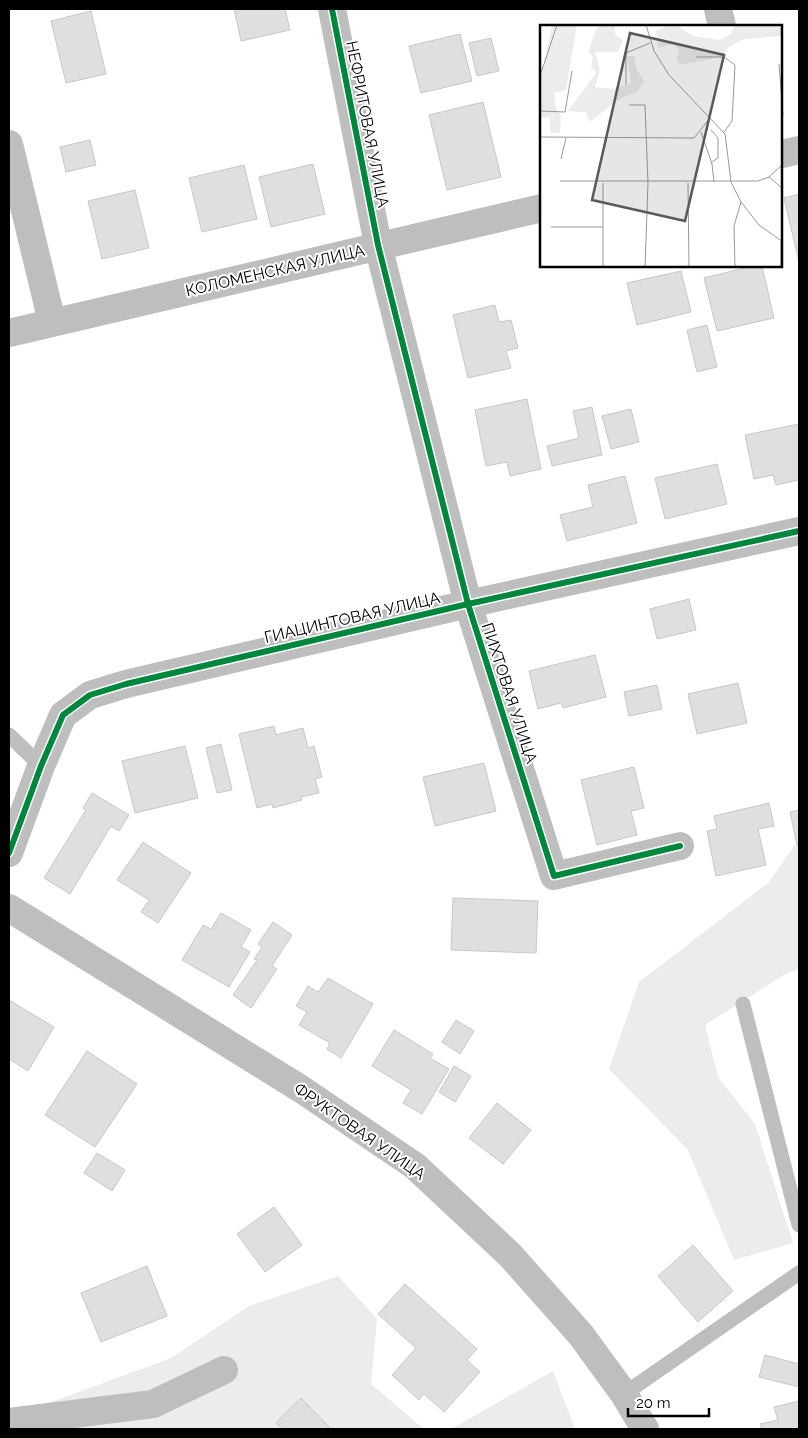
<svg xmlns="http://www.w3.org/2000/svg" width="808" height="1438" font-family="Raleway,sans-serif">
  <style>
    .green { fill: #ececec }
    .building { fill: #dfdfdf; stroke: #c7c7c7 }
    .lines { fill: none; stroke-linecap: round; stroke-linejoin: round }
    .service { stroke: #bebebe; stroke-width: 15 }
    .minor { stroke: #bebebe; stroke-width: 28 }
    .tertiary { stroke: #bebebe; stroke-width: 28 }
    .cycleway-casing { stroke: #fff; stroke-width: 9 }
    .cycleway { stroke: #00873e; stroke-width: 6 }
    .labels { text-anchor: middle; stroke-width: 4; stroke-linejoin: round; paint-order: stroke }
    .street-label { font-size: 16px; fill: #000; stroke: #fff }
    .inset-road { fill: none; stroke: #999; stroke-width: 1 }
    .view { fill: #595959; fill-opacity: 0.15; stroke: #595959; stroke-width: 2.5 }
    .inset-edge { fill: none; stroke: #000; stroke-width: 2.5 }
  </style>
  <rect width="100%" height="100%" fill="#fff"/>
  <!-- green -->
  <path class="green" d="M 799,839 L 799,969 L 787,973 L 705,1025 L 718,1077 L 755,1124 L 793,1243 L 734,1260 L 688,1150 L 609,1069 L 639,982 L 768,883 Z
    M 338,1276 L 377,1319 L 371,1384 L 424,1429 L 10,1429 L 16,1415 L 171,1358 L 249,1306 Z
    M 553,1371 L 575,1429 L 451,1429 Z"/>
  <!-- building -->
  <path class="building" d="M 234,9 L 285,9 L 290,30 L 241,41 Z
    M 91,11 L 106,74 L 66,83 L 51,21 Z
    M 460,34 L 472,81 L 421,93 L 409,46 Z
    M 491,38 L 499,71 L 477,76 L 469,43 Z
    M 483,102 L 501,177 L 447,190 L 429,115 Z
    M 90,140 L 96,165 L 66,172 L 60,147 Z
    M 313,164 L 325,214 L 271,227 L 259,177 Z
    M 244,165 L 257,219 L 202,232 L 189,178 Z
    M 135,190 L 149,248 L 102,259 L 88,201 Z
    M 799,194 L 799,262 L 784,198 Z
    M 752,266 L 762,266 L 774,318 L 717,331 L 704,278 Z
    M 681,271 L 691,312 L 637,325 L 627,283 Z
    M 495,305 L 499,322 L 511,320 L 518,348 L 506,351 L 511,368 L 468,378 L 453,315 Z
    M 707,325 L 717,367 L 697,372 L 687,330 Z
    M 527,399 L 541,469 L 510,476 L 507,462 L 486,466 L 475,410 Z
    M 592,407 L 602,455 L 552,466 L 547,446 L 579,438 L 573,411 Z
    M 631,409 L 639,442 L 611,449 L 602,416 Z
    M 799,424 L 799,480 L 776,485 L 773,475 L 754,479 L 745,435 Z
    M 717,464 L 727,504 L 665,519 L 655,478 Z
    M 625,476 L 637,523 L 567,541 L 560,515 L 593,507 L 588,485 Z
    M 689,599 L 696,630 L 657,639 L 650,609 Z
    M 595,655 L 606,697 L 563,708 L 561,703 L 538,709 L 529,671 Z
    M 738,683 L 747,723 L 697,734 L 688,694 Z
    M 657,685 L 662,709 L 629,716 L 624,692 Z
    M 274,726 L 276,735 L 303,728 L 308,748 L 314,746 L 322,777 L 315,779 L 319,793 L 301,797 L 302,800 L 273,808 L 272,804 L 257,808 L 239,734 Z
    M 221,744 L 232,790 L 217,793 L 206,748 Z
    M 185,746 L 198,798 L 135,813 L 122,761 Z
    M 484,763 L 496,811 L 435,826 L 423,777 Z
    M 634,767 L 644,808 L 631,811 L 637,835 L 597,845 L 581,780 Z
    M 92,793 L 129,815 L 119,831 L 111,826 L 70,894 L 44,878 L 86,810 L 83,808 Z
    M 769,803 L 774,826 L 758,829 L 766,865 L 716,876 L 707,831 L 717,829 L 714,816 Z
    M 799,810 L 799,845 L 797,845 L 790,812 Z
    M 143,842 L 191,873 L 158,923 L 141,912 L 149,900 L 117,880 Z
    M 453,898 L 538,901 L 536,953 L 451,950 Z
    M 221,913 L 251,930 L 241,947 L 250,952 L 229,987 L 182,960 L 203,925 L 211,929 Z
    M 273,922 L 292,935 L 272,966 L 277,969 L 251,1008 L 233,995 L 257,960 L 254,959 L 262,947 L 258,944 Z
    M 328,978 L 373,1004 L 341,1058 L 327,1049 L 330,1043 L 299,1025 L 307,1012 L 296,1006 L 308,986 L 318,992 Z
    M 9,1000 L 54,1027 L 28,1071 L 9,1059 Z
    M 456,1020 L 474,1031 L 460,1054 L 442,1042 Z
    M 394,1030 L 433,1054 L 430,1058 L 449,1069 L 422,1114 L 403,1103 L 411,1090 L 372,1066 Z
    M 87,1051 L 137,1084 L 95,1147 L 45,1115 Z
    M 454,1066 L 471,1076 L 455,1102 L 439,1092 Z
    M 497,1103 L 531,1130 L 503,1164 L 469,1138 Z
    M 97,1153 L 125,1170 L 112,1191 L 84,1173 Z
    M 274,1207 L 302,1245 L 265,1272 L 237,1234 Z
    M 693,1245 L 733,1291 L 698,1322 L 658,1276 Z
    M 147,1266 L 167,1316 L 101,1342 L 81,1293 Z
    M 405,1284 L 477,1349 L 467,1360 L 480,1372 L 444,1412 L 424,1394 L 419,1400 L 392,1375 L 416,1348 L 378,1314 Z
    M 765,1355 L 799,1364 L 799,1387 L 759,1377 Z
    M 301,1398 L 331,1429 L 282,1429 L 276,1423 Z
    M 799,1401 L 799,1429 L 762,1429 L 760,1424 L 778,1420 L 774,1407 Z"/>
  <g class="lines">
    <!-- service -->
    <path class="service" d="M 9,735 L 41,766
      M 743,1004 L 799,1225
      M 624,1394 L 799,1273"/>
    <!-- minor -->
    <path class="minor" d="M 332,9 L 378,245 L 468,604 L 554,876 L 680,846
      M 718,9 L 722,26
      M 9,144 L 52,322
      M 782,154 L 799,150
      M 9,333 L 542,208
      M 9,853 L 41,766 L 63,715 L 90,695 L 126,684 L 468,604 L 799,531
      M 9,1422 L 153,1404 L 224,1370"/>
    <!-- tertiary -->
    <path class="tertiary" d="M 9,908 L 301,1089 L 415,1166 L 510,1255 L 581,1335 L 624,1394 L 645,1429"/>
    <!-- cycleway casing -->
    <g class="cycleway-casing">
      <path id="cycleway" d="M 332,9 L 378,245 L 468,604 L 554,876 L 680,846
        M 9,853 L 41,766 L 63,715 L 90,695 L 126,684 L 468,604 L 799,531"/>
    </g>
    <!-- cycleway -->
    <use href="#cycleway" class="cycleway"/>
  </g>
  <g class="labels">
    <!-- street labels -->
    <g class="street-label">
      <text transform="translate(368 124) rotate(79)" y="6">НЕФРИТОВАЯ УЛИЦА</text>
      <text transform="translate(275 270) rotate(-13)" y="6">КОЛОМЕНСКАЯ УЛИЦА</text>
      <text transform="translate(352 617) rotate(-13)" y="6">ГИАЦИНТОВАЯ УЛИЦА</text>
      <text transform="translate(510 693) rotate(72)" y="6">ПИХТОВАЯ УЛИЦА</text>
      <text transform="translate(360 1131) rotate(35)" y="6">ФРУКТОВАЯ УЛИЦА</text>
    </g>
  </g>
  <!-- overview -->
  <g transform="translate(540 25)">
    <rect width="242" height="242" fill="#fff"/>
    <path d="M 12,0 L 37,0 L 26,65 L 14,68 L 16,83 L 21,91 L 20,108 L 10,108 L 10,93 L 0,92 L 0,58 ZM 58,0 L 75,0 L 75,9 L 83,15 L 78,27 L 55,27 L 60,45 L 55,62 L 72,64 L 91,59 L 87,31 L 94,31 L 97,45 L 104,56 L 98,66 L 80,74 L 49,97 L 46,87 L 28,86 L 56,48 L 51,41 L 53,32 L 48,26 ZM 194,0 L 243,0 L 242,11 L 204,14 L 189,22 L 181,32 L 140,40 L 137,34 L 139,26 L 134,18 L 118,23 L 116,6 L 127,1 L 139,2 L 154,11 L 179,15 L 191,9 Z" fill="#ececec"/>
    <path class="inset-road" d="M 106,0 L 114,26 L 129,50 L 185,109 L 191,157 L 201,177 L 219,200 L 243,217M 156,32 L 184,32 L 195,40 L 192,96 L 184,107M 239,39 L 243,90M 0,51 L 17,0M 86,60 L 86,28 L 110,18M 89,80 L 105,80 L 108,158 L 105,243M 0,86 L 25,87 L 32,46M 171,105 L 178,113 L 178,133 L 172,137M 161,107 L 172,139 L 174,157M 0,112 L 154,113 L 170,93M 21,134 L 26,113M 229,152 L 243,164M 20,156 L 218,156 L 229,152 L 243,139M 63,158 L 63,243M 148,158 L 149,243M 11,202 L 63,202M 195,243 L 194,201 L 201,177M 241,243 L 241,216"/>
    <path class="view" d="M 90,8 L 184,30 L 145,196 L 52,175 Z"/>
    <rect width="242" height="242" class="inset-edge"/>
  </g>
  <!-- border -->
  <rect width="808" height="1438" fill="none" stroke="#000000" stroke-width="20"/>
  <!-- scale -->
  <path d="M628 1408v8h81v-8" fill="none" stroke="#000000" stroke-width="2.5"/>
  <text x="636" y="1408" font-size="15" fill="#000000" stroke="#ffffff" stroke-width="4" paint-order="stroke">20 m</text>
</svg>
